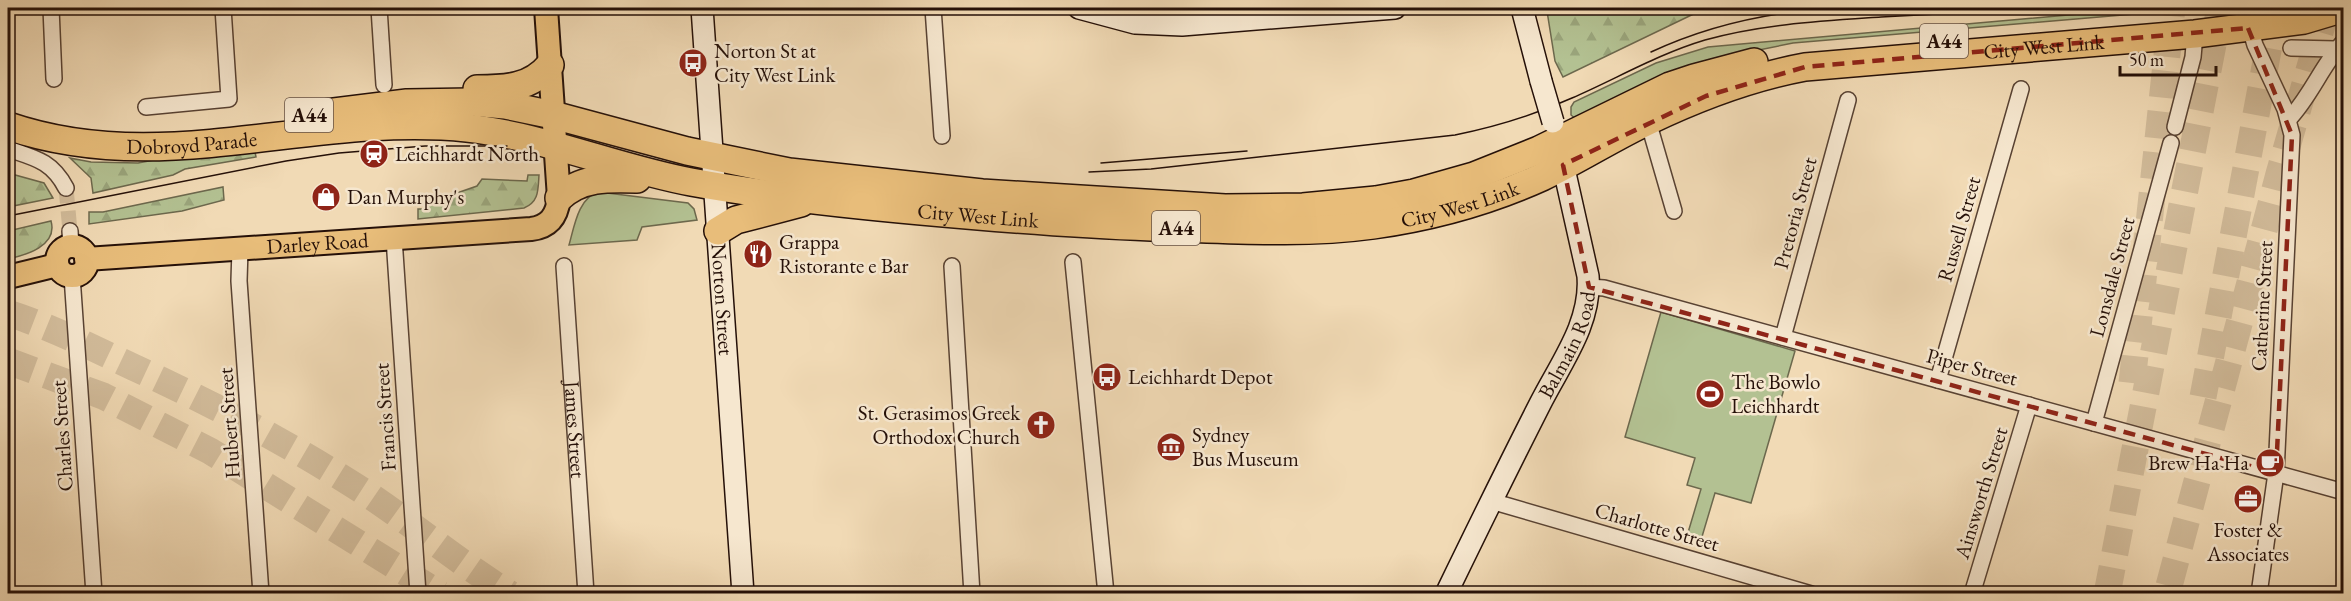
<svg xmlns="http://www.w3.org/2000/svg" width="2351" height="601" font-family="'EB Garamond',serif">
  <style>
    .green { fill: #b3c192; stroke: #6c684d; stroke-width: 1.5 }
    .forest { fill: url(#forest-firs); stroke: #6c684d; stroke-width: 1.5 }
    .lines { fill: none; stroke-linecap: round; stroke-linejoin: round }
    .street-tunnel { stroke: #d2bc9b; stroke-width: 15; stroke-dasharray: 15 8; stroke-linecap: butt }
    .highway-tunnel { stroke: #d2bc9b; stroke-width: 27; stroke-dasharray: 27 14; stroke-linecap: butt }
    .street-casing { stroke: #584233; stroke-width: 18 }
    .secondary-casing { stroke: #251008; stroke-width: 24 }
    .primary-casing { stroke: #251008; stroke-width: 26 }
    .highway-casing { stroke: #251008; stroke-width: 30 }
    .street { stroke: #f6e7cf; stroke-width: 15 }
    .secondary { stroke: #f6e7cf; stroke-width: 21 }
    .primary { stroke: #e8bd7a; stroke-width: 22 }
    .highway { stroke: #e8bd7a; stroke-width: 27 }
    .tram { stroke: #251008; stroke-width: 1.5 }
    .secondary-bridge-casing { stroke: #251008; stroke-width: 24; stroke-linecap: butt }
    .secondary-bridge { stroke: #f6e7cf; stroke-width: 21 }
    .marked { fill: none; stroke: #8f2418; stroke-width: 4.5; stroke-dasharray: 12 8; stroke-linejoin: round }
    .labels { text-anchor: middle; stroke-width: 5; stroke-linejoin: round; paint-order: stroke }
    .shield { fill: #f6e7cf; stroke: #645044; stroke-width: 1.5 }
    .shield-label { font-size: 20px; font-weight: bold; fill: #251008 }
    .street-label { font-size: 21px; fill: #251008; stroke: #f6e7cf }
    .poi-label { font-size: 21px; fill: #251008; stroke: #f6e7cf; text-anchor: start }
  </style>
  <defs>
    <pattern id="forest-firs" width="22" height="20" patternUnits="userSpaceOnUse" patternTransform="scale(1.5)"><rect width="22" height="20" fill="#b3c192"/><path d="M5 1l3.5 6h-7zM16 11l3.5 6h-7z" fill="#9aa57c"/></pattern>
  </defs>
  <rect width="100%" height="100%" fill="#f1dab5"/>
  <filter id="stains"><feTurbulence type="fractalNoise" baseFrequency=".00333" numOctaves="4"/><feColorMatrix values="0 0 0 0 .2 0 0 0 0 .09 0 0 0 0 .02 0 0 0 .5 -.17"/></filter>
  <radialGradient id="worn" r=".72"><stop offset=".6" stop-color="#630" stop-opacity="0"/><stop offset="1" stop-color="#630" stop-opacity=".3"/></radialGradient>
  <!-- green -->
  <path class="green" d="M 2146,8 L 2205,8 L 1793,43 L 1739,54 L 1578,121 L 1571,115 L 1571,107 L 1574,102 L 1656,63 L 1708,47 Z
    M 599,192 L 688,203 L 694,209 L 697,220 L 642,227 L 637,240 L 569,245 C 574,228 578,197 599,192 Z
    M 1661,312 L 1795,351 L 1751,503 L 1715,493 L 1701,540 L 1687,536 L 1701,489 L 1687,485 L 1695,458 L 1625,437 Z"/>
  <!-- forest -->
  <path class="forest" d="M 1560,8 L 1706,8 L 1563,77 L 1555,61 L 1547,11 Z
    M 255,152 L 256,157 L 185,169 L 173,175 L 93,193 L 91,178 L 70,158 L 91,162 L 138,163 L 165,158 Z
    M 8,173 L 44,183 L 53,198 L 8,207 Z
    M 528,175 L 539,175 C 538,190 539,202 524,208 L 418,219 L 418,209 L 428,209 L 428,203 L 477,186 L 482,179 L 527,181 Z
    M 223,187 L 224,200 L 182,211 L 89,224 L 89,212 L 103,212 Z
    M 51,221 C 58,246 26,255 8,259 L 8,231 Z"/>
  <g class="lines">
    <!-- street-tunnel -->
    <path class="street-tunnel" d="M 66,188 L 70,231"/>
    <!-- highway-tunnel -->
    <path class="highway-tunnel" d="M 8,313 C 51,327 91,347 133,367 C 215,405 296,447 372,497 C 419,529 461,564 510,594
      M 8,361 L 103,396 L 210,451 L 440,594
      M 2132,383 L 2172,8
      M 2203,397 L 2276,8
      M 2169,586 L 2279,174 L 2327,8
      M 2107,594 L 2220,8"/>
    <!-- street casing -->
    <g class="street-casing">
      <g id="street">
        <path d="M 51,8 L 54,79"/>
        <path d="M 379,8 L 384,85"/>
        <path d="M 933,8 L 942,136"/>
        <path d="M 2244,8 L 2255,45 L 2285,109 L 2292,135 L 2276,473 L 2259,594"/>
        <path d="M 2291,48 L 2336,49"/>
        <path d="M 146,107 L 229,99 L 223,8"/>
        <path d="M 2289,119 C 2311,96 2322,65 2344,41"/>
        <path d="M 1648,121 L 1674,211"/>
        <path d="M 2175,127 L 2193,57 L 2195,34"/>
        <path d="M 8,149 C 35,158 52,161 66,188"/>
        <path d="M 70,231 L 71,246"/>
        <path d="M 394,238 L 418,594"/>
        <path d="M 240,249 L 239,281 L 261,594"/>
        <path d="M 1073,262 L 1106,594"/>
        <path id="s1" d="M 564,266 L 586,594"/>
        <path d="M 952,266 L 972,594"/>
        <path d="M 72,276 L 94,594"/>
        <path d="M 1589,287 L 1604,288 L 2344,492"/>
        <path d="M 1783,337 L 1848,100"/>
        <path d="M 1938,380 L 2021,89"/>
        <path d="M 2094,423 L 2171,143"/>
        <path d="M 1491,501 L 1811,594"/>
        <path d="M 1972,594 L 2029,405"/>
      </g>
    </g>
    <!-- secondary casing -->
    <g class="secondary-casing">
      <g id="secondary">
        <path id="s2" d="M 702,8 L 743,594"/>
        <path d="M 1079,8 L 1135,23 L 1182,25 L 1395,8"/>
        <path d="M 1522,8 L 1541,81"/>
        <path id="s3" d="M 1446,594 C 1477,530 1508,467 1540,404 C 1560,364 1592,323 1588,276 L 1560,151"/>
      </g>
    </g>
    <!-- primary casing -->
    <g class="primary-casing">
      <g id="primary">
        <circle cx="72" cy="261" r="15"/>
        <path id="s4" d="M 86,259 L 531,229 C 549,227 557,216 559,198 L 546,8"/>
        <path d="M 8,277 L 57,265"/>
      </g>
    </g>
    <!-- highway casing -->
    <g class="highway-casing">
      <g id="highway">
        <path d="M 477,89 C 506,89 531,88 550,65"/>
        <path d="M 318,114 L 407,103 L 471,102 L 505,105 L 553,115 L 687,151 L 789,172 L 982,193 L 1225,208 L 1303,207 L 1376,200 L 1414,193 L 1474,176 L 1539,150 L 1670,86 L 1694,78 L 1754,62"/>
        <path id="s5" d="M 8,126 C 163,179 310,112 467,128 C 543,136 616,168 691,182 C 767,196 844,204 921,211 C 998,218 1074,224 1151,227 C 1225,229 1300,235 1373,225 C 1431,217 1489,201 1542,177 C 1578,160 1612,138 1648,121 C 1698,97 1751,77 1805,67 L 2195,34 L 2304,20 L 2344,8"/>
        <path d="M 559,198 C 581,177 608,178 637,179"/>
        <path d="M 718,231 L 736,220 L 801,203"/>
      </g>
    </g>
    <!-- street -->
    <use href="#street" class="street"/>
    <!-- secondary -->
    <use href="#secondary" class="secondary"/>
    <!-- primary -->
    <use href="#primary" class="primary"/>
    <!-- highway -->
    <use href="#highway" class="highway"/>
    <!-- tram -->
    <path class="tram" d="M 1651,52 C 1711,24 1773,11 1839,8
      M 1101,163 L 1247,151
      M 1089,172 L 1151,169 L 1455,135 C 1495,127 1534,115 1572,98 C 1616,79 1658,54 1705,40 C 1763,24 1822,21 1881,17 C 1937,14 1994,11 2050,8
      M 8,216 L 286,161 L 339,153 L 425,146 L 507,146"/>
    <!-- secondary-bridge casing -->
    <g class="secondary-bridge-casing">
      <path id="secondary-bridge" d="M 1541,81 L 1553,122"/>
    </g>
    <!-- secondary-bridge -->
    <use href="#secondary-bridge" class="secondary-bridge"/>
  </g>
  <!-- marked area -->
  <path class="marked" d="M 2248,28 L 2292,135 L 2276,473 L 1589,287 L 1563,165 L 1706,96 L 1805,67 Z"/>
  <!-- icons -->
  <defs>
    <g id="bus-disc" transform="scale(1.5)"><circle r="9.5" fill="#8f2418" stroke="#f6e7cf"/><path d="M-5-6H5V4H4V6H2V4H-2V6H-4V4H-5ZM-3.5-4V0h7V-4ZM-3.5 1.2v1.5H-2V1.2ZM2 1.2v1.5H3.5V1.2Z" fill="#fff"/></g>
    <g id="station-disc" transform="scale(1.5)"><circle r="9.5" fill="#8f2418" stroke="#f6e7cf"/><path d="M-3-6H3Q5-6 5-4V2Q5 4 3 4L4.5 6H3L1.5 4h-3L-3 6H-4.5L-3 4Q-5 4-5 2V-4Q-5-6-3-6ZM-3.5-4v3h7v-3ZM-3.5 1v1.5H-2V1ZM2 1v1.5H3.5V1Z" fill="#fff"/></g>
    <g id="shop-disc" transform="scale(1.5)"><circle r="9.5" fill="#8f2418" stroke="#f6e7cf"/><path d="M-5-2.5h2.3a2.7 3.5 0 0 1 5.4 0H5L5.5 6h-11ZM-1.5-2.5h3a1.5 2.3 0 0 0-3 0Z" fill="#fff"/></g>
    <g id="restaurant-disc" transform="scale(1.5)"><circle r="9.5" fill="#8f2418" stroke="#f6e7cf"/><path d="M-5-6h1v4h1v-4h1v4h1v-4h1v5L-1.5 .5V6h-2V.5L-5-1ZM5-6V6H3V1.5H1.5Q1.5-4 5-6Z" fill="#fff"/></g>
    <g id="stadium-disc" transform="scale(1.5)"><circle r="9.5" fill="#8f2418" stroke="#f6e7cf"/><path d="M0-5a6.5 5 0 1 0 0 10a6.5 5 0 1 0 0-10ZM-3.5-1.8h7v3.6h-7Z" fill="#fff"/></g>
    <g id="church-disc" transform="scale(1.5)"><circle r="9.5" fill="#8f2418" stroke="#f6e7cf"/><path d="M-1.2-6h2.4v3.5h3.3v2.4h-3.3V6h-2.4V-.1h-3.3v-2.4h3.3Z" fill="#fff"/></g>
    <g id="museum-disc" transform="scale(1.5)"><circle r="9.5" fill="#8f2418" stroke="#f6e7cf"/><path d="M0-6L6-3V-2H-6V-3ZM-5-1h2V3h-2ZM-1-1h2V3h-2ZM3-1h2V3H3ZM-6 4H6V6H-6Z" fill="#fff"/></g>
    <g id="cafe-disc" transform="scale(1.5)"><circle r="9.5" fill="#8f2418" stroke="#f6e7cf"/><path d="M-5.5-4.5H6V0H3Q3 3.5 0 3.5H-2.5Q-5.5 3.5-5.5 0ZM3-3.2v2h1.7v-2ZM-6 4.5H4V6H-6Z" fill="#fff"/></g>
    <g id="office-disc" transform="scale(1.5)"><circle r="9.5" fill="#8f2418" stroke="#f6e7cf"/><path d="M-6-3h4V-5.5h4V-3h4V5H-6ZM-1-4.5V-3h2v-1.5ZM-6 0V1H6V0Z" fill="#fff"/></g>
  </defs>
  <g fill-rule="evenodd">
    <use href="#bus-disc" x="693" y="63"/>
    <use href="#station-disc" x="374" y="154"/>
    <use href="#shop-disc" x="326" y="197"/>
    <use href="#restaurant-disc" x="758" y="254"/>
    <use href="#bus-disc" x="1107" y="377"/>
    <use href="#stadium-disc" x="1710" y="394"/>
    <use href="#church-disc" x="1041" y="425"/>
    <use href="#museum-disc" x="1171" y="447"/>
    <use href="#cafe-disc" x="2270" y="463"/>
    <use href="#office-disc" x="2248" y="499"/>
  </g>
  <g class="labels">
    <!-- shield labels -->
    <g class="shield">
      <rect x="1920" y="24" width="48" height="34" rx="4.5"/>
      <rect x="285" y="98" width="48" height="34" rx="4.5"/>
      <rect x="1152" y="211" width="48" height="34" rx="4.5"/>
    </g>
    <g class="shield-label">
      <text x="1944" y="48">A44</text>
      <text x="309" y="122">A44</text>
      <text x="1176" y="235">A44</text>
    </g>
    <!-- street labels -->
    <g class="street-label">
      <text dy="7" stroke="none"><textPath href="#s5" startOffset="2080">City West Link</textPath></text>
      <text dy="7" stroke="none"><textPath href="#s5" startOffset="186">Dobroyd Parade</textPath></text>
      <text dy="7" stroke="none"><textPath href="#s5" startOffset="1467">City West Link</textPath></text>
      <text transform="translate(1795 213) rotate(-75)" y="7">Pretoria Street</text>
      <text dy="7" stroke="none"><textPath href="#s5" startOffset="982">City West Link</textPath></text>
      <text transform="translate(1959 229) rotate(-74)" y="7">Russell Street</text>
      <text dy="7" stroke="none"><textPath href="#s4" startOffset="232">Darley Road</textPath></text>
      <text transform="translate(2112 277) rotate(-75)" y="7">Lonsdale Street</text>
      <text dy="7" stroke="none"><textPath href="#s2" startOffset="292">Norton Street</textPath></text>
      <text transform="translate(2262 306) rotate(-87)" y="7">Catherine Street</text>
      <text dy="7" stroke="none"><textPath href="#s3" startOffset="278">Balmain Road</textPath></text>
      <text transform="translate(1972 367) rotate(15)" y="7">Piper Street</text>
      <text transform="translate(385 417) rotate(-94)" y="7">Francis Street</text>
      <text transform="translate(229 423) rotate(-94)" y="7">Hubert Street</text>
      <text dy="7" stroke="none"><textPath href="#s1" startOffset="164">James Street</textPath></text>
      <text transform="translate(62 436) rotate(-94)" y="7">Charles Street</text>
      <text transform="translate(1981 493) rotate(-73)" y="7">Ainsworth Street</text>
      <text transform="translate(1657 527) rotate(16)" y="7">Charlotte Street</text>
    </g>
    <!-- poi labels -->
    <g class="poi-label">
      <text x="714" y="58">Norton St at<tspan x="714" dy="24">City West Link</tspan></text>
      <text x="395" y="161">Leichhardt North</text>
      <text x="347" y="204">Dan Murphy's</text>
      <text x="779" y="249">Grappa<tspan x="779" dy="24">Ristorante e Bar</tspan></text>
      <text x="1128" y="384">Leichhardt Depot</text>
      <text x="1731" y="389">The Bowlo<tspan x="1731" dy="24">Leichhardt</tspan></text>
      <text x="1020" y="420" text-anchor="end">St. Gerasimos Greek<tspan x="1020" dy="24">Orthodox Church</tspan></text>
      <text x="1192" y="442">Sydney<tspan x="1192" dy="24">Bus Museum</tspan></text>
      <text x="2249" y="470" text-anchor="end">Brew Ha Ha</text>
      <text x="2248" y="537" text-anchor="middle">Foster &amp;<tspan x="2248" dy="24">Associates</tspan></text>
    </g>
  </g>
  <!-- margin -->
  <rect width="2351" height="601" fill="none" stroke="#f1dab5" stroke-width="30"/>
  <rect x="9" y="9" width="2333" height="583" fill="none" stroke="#251008" stroke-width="3"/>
  <rect x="15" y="15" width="2321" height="571" fill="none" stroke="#251008" stroke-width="1.5"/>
  <!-- scale -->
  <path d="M2120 66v9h96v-9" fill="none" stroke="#251008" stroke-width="3"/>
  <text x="2129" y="66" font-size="18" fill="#251008" stroke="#f6e7cf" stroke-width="4.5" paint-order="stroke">50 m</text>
  <rect width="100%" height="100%" filter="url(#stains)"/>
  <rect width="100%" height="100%" fill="url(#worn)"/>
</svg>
